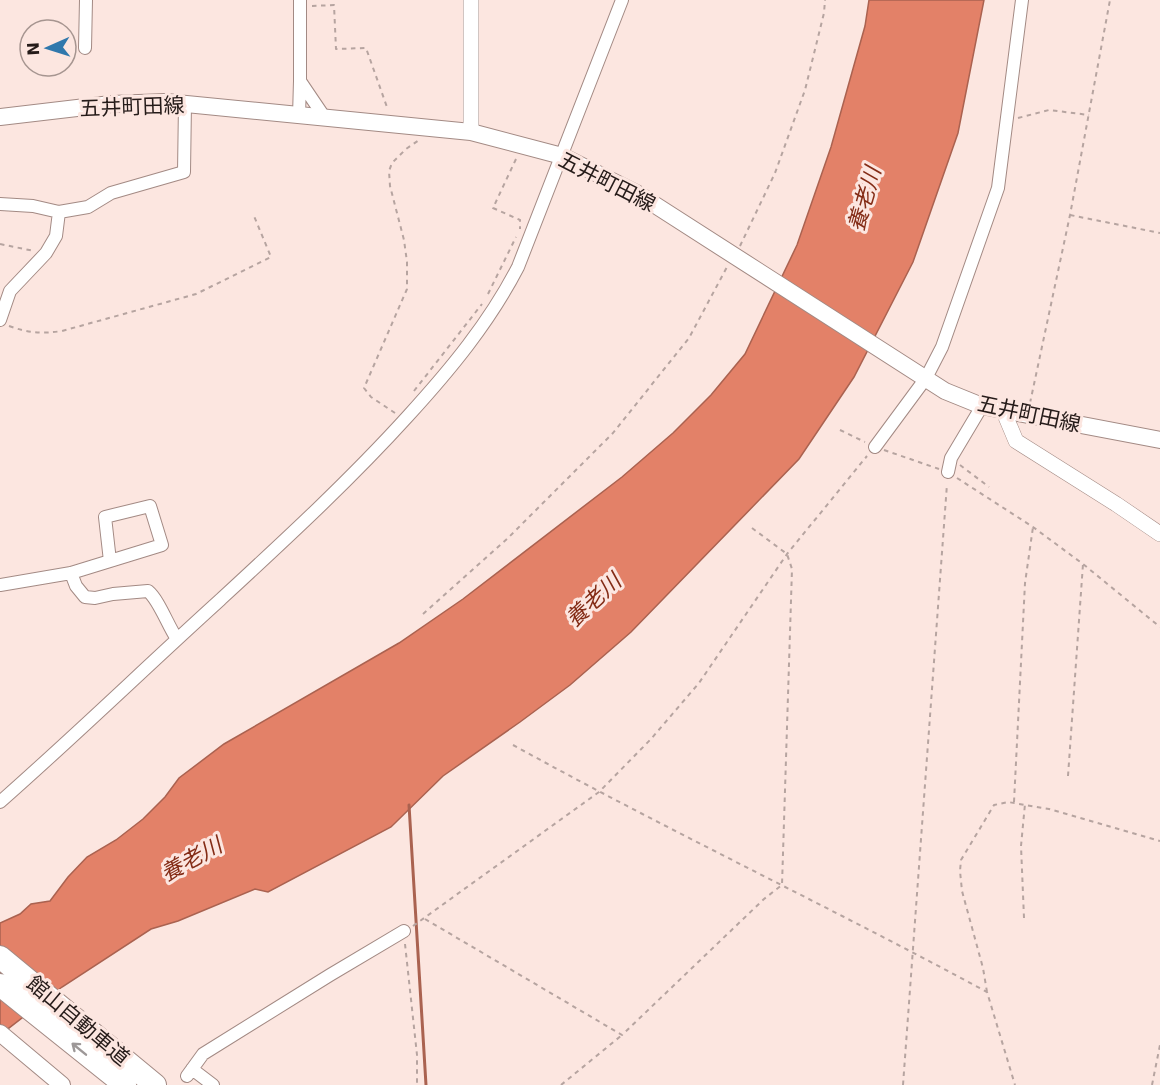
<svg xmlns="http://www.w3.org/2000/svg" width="1160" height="1085" font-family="'DejaVu Sans','Noto Sans JP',sans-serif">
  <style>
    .water { fill: #e38168; stroke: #aa6250; stroke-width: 1.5 }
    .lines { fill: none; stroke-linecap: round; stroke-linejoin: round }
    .stream { stroke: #aa6250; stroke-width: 3 }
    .minor-casing { stroke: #a38a84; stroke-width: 14 }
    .tertiary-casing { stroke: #a38a84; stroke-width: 16 }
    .secondary-casing { stroke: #a38a84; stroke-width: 18 }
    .motorway-casing { stroke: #a38a84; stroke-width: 24 }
    .path { stroke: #b6a4a0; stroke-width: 2; stroke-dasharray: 4.5 4.5; stroke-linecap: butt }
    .minor { stroke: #fff; stroke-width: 12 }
    .tertiary { stroke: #fff; stroke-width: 15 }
    .secondary { stroke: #fff; stroke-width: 16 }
    .motorway { stroke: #fff; stroke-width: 22 }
    .oneway { stroke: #9d9898 }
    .labels { text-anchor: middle; stroke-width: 6; stroke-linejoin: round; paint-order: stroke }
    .street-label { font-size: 21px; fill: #251b19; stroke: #fce6e0 }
    .water-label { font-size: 22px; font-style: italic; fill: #842c16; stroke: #fce6e0 }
  </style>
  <rect width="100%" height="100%" fill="#fce6e0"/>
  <!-- water -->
  <path class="water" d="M 869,0 L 984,0 L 958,133 L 913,262 L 854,377 L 799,459 L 631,632 L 570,685 L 520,722 L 443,776 L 391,827 L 268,892 L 255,889 L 178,921 L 151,929 L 62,987 L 0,1035 L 0,923 L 20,914 L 31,904 L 50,901 L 68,877 L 87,857 L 116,840 L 143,819 L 165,797 L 179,778 L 224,744 L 399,643 L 463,599 L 622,477 L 673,433 L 711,395 L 745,354 L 797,245 L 831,147 L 865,26 Z"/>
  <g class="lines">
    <!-- stream -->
    <path class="stream" d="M 409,805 L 426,1085"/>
    <!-- minor casing -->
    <g class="minor-casing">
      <path id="minor" d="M 300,0 L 300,81 L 325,118
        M 85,48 L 86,0
        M 299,116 L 300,81
        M 0,204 L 33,206 L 59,212 L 88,207 L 111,193 L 184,172 L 185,103
        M 0,320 L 10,291 L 46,253 L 56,236 L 59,212
        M 875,447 L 926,378 L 942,347 L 998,188 L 1022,0
        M 948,472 L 951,458 L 982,406
        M 71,573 L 76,586 L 85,597 L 95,598 L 113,594 L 148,591 C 159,600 168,626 177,639
        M 0,585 L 71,573 L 162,545 L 150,506 L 105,517 L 110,561
        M 0,802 C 75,736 146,667 220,600 C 285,540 349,481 408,416 C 450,370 489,323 518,267 L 622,0
        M 192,1069 L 213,1085
        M 187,1076 L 203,1054 L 330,975 L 404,931"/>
    </g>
    <!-- tertiary casing -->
    <g class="tertiary-casing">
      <path id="tertiary" d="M 471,0 L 471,132
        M 1003,410 L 1016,441 L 1116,504 L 1160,534"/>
    </g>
    <!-- secondary casing -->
    <g class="secondary-casing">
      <path id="secondary" d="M 0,117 L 111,104 L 166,102 L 471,132 L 562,156 L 638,194 L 945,391 L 982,406 L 1160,440
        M 0,1033 L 62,1085"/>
    </g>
    <!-- motorway casing -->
    <g class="motorway-casing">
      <path id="motorway" d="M 0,957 L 155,1085
        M 0,985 L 125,1085"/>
    </g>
    <!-- path -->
    <path class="path" d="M 312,6 L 334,5 L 336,49 L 366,48 L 388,110
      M 1018,118 L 1049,110 L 1089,115
      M 516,159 L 493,208 L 520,220 L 520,229
      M 1070,215 L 1160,233
      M 0,244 L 34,251
      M 740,246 L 775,173 L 805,90 L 824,13 L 825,0
      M 488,294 L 516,237
      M 9,326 C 28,333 42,334 62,331 L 196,294 L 271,257 L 254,216
      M 414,391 L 482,304
      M 1030,403 L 1070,215 L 1110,0
      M 395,413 L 371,397 L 364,388 L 407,289 L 407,262 L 404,240 L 390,186 L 389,171 L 392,163 L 406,149 L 419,140
      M 840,430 L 865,442
      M 884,450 L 939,469
      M 960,465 L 989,487
      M 957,478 L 1033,527 L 1083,564 L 1160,627
      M 752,528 L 787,554 L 792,569 L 782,885
      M 423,614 L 507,539 L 613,433 L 689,338 L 727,267
      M 513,745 C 669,831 830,907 987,992 L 1015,1085
      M 1068,776 L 1083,564
      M 1014,802 L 1025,583 L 1033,527
      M 1024,918 L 1021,846 L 1025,804
      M 425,919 L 622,1035 L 764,899 L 782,885
      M 413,926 L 599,792 L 651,739 L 699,683 L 787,554 L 867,456
      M 405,944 L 417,1055 L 417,1085
      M 987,992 L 983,968 L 962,891 L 960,871 L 961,860 L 994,805 L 1008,802 L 1049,809 L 1160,841
      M 561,1085 L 622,1035
      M 903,1085 L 947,484
      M 1152,1085 L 1160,1045"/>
    <!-- minor -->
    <use href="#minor" class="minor"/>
    <!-- tertiary -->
    <use href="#tertiary" class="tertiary"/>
    <!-- secondary -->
    <use href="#secondary" class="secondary"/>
    <!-- motorway -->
    <use href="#motorway" class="motorway"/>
  </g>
  <!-- one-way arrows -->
  <defs><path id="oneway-shaft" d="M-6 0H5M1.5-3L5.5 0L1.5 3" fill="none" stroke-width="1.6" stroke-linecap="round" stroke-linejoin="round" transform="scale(1.5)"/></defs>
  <use class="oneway" href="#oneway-shaft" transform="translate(79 1049) rotate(-141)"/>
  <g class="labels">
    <!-- street labels -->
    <g class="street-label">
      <text transform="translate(132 107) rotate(-2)" y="7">五井町田線</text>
      <text transform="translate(607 182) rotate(27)" y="7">五井町田線</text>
      <text transform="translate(1029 414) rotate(12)" y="7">五井町田線</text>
      <text transform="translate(78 1021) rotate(40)" y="7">館山自動車道</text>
    </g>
    <!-- water labels -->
    <g class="water-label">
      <text transform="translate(864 199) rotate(-74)" y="8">養老川</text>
      <text transform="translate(593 600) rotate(-43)" y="8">養老川</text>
      <text transform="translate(191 859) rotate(-29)" y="8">養老川</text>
    </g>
  </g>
  <!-- north arrow -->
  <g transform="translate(48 48) rotate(267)"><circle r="28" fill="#fce6e0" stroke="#a69590" stroke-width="1.5"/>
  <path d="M0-4.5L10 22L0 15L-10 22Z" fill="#3078ac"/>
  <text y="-9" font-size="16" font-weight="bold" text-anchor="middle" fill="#251b19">N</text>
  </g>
</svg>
